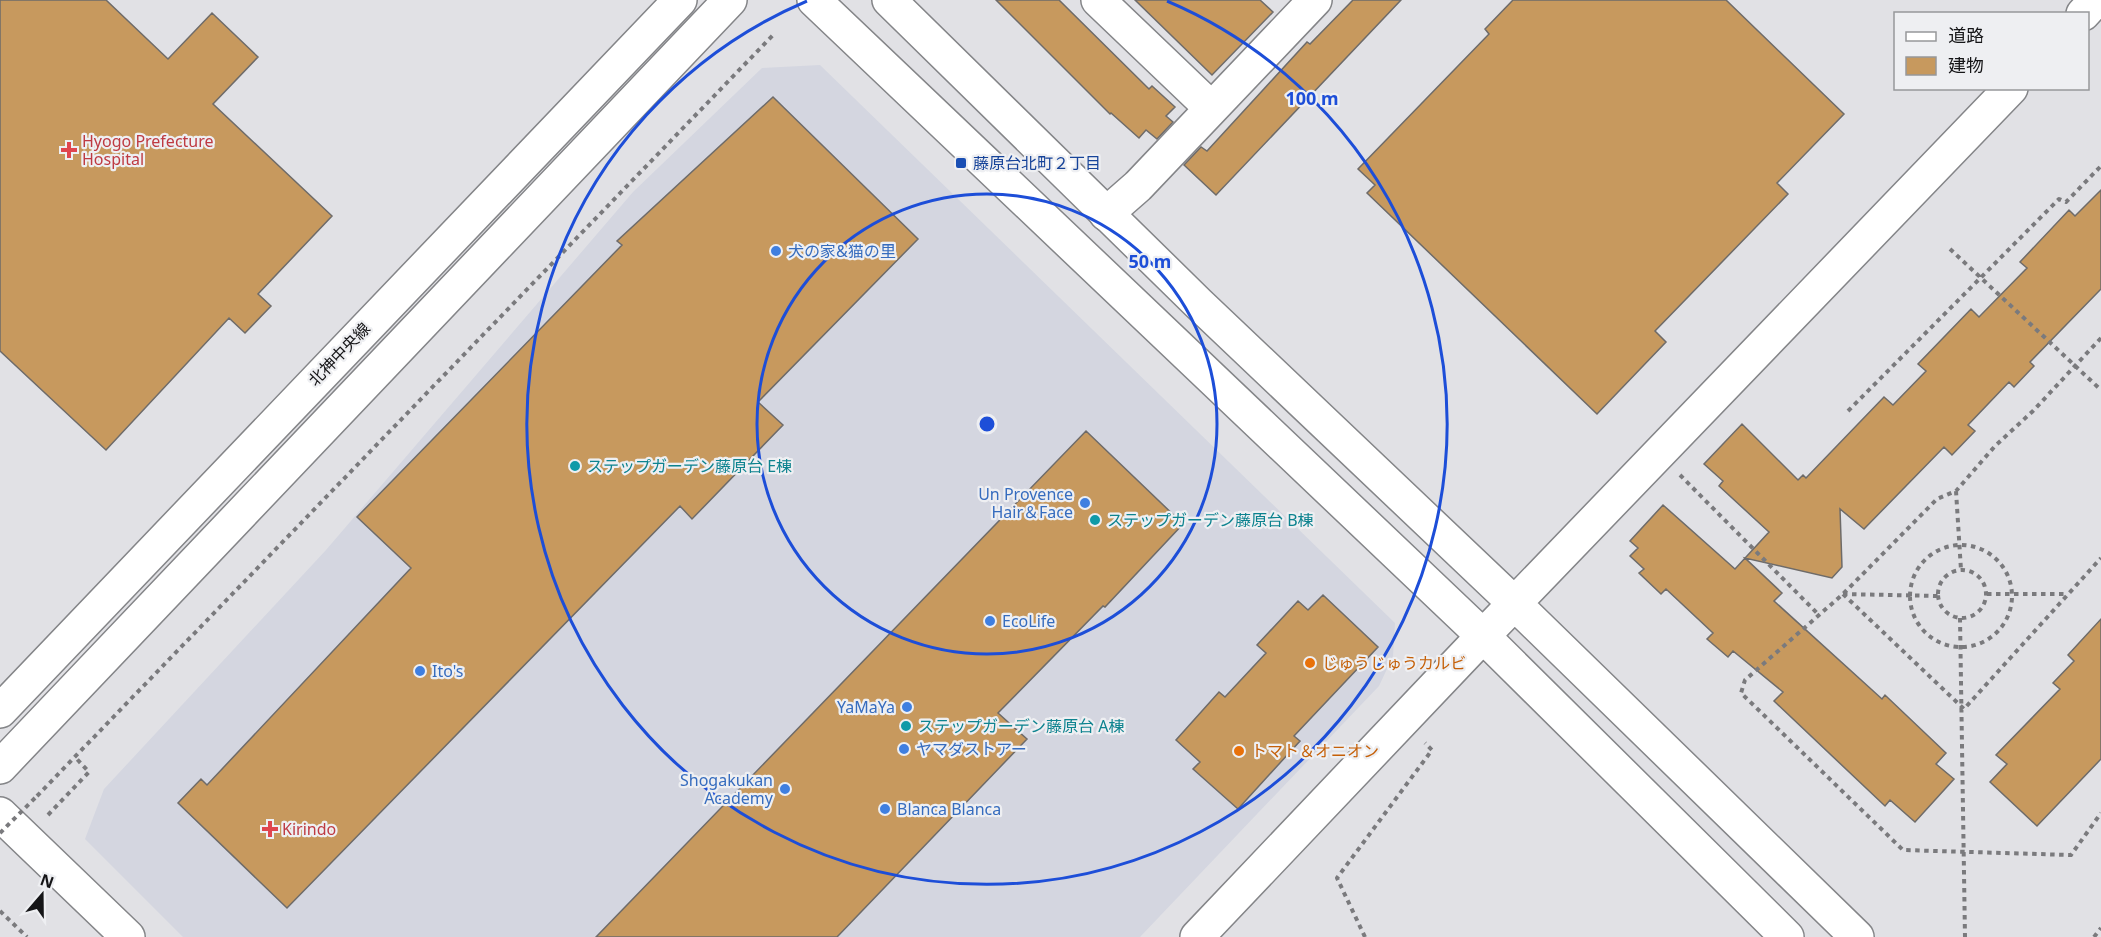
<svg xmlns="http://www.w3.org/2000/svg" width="2101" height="937" font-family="'Noto Sans','Noto Sans JP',sans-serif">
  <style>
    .built { fill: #d4d6e0 }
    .building { fill: #c7995e; stroke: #6e6b69; stroke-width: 1.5 }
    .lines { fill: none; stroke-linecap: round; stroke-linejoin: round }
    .street-casing { stroke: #848588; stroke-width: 36 }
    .secondary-casing { stroke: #848588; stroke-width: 36 }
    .path { stroke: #7a7a7d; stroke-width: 4; stroke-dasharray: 4.5 4.5; stroke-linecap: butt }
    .street { stroke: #fff; stroke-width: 33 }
    .secondary { stroke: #fff; stroke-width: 33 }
    .path-bridge { stroke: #7a7a7d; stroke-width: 4; stroke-dasharray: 4.5 4.5; stroke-linecap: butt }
    .ring { fill: none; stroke: #1d4ed8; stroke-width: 3 }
    .health-dot { fill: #e0444e; stroke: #eeeff2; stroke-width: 2 }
    .transit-dot { fill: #1a4fb4; stroke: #eeeff2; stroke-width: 2 }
    .shop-dot { fill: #3f7fe0; stroke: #eeeff2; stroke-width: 2 }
    .culture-dot { fill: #0f9aa8; stroke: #eeeff2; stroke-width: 2 }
    .food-dot { fill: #e8710a; stroke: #eeeff2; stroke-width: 2 }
    .labels { text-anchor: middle; stroke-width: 4.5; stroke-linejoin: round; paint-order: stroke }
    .health-label { font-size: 16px; fill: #be3a42; stroke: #eeeff2; text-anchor: start }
    .transit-label { font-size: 16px; fill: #164399; stroke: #eeeff2; text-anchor: start }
    .shop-label { font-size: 16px; fill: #366cbe; stroke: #eeeff2; text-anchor: start }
    .street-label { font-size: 16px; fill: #151517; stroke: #eeeff2 }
    .culture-label { font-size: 16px; fill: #0d838f; stroke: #eeeff2; text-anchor: start }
    .food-label { font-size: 16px; fill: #c56008; stroke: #eeeff2; text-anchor: start }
    .centre { fill: #1d4ed8; stroke: #eeeff2; stroke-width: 3 }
    .ring-label { font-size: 18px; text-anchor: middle; font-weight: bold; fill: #1d4ed8; stroke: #eeeff2; stroke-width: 4.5; stroke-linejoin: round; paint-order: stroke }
  </style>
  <rect width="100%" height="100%" fill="#e1e1e5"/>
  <!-- built -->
  <path class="built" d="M 820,65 L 1395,623 L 1393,656 L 1379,686 L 1140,937 L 183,937 L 85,839 L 104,789 L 326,550 L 633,192 L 762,68 Z"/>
  <!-- building -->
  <path class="building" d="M 0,0 L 106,0 L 168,59 L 212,13 L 258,57 L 213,104 L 332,216 L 258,294 L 271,306 L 245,333 L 229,318 L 106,450 L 0,351 Z
    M 996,0 L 1059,0 L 1149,89 L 1152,86 L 1175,107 L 1166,116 L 1173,122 L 1157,139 L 1146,130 L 1139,138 L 1111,113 L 1110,114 Z
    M 1135,0 L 1260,0 L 1273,12 L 1212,75 Z
    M 1353,0 L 1401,0 L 1216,195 L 1184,165 L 1201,147 L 1207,151 L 1307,42 L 1310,44 Z
    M 1513,0 L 1726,0 L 1844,114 L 1777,183 L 1788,194 L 1655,331 L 1666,342 L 1597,414 L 1367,193 L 1375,185 L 1358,169 L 1489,34 L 1485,29 Z
    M 773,97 L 918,239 L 758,402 L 783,425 L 692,519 L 680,506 L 287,908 L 178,803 L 201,779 L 207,785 L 411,568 L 357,517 L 622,245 L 617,241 Z
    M 2101,190 L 2101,289 L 2030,362 L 2034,366 L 2014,387 L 2009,382 L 1968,425 L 1975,431 L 1952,455 L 1944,447 L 1864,529 L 1840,509 L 1842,567 L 1832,578 L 1745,558 L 1782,593 L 1774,601 L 1882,699 L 1885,695 L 1946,753 L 1936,764 L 1954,779 L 1915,822 L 1890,800 L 1885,806 L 1774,701 L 1783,692 L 1733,651 L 1728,657 L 1707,639 L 1713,633 L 1666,589 L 1661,594 L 1639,573 L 1644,569 L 1630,556 L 1638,548 L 1630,541 L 1663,505 L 1735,569 L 1769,532 L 1719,486 L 1723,481 L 1704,464 L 1742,424 L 1798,480 L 1803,475 L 1806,478 L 1884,397 L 1893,405 L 1926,371 L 1918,364 L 1971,309 L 1979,317 L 2027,268 L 2020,262 L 2069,210 L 2075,216 Z
    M 1086,431 L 1183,524 L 1105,607 L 1103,606 L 998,713 L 1027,739 L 837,937 L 596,937 Z
    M 1323,595 L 1378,647 L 1294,736 L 1300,741 L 1238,809 L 1193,769 L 1200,762 L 1176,740 L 1219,692 L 1225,697 L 1266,653 L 1257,645 L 1298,601 L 1308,610 Z
    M 2101,619 L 2101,759 L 2037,826 L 1990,782 L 2007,764 L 1996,755 L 2060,689 L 2053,683 L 2074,661 L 2068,655 Z"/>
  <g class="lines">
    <!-- street casing -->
    <g class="street-casing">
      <path id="street" d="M 1098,0 L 1210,107
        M 1106,214 L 1138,186 L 1315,0"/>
    </g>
    <!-- secondary casing -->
    <g class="secondary-casing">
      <path id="secondary" d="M 814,0 L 1483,636 L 1787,937
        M 889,0 L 1198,303 L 1514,603 L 1857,937
        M 2083,14 L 2096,0
        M 0,711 L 680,0
        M 0,767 L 730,0
        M 0,814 L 128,937
        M 1197,937 L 1483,636 L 2011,88"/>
    </g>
    <!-- path -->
    <path class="path" d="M 1950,249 L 2101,390
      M 2101,338 L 2033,411 L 1995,446 L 1956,491 L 1937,499 L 1843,594 L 1745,680 L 1741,693 L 1903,850 L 2071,855 L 2101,813
      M 1848,411 L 2059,199 L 2066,202 L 2101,166
      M 1680,475 L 1819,615
      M 1956,491 L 1961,570
      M1910 596a51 51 0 1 1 102 0a51 51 0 1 1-102 0Z
      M1938 594a24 24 0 1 1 48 0a24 24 0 1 1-48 0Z
      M 1843,594 L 1964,709 L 2101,558
      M 1843,594 L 1938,596
      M 1987,594 L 2068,594
      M 1960,618 L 1965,937
      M 37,796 L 775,33
      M 48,815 L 89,772 L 75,757
      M 0,911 L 27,937
      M 1365,937 L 1337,878 L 1432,750 L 1425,743
      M 2094,937 L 2101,928"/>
    <!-- street -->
    <use href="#street" class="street"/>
    <!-- secondary -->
    <use href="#secondary" class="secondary"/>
    <!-- path-bridge -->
    <path class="path-bridge" d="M 0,833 L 37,796"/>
  </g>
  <!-- distance rings -->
  <g class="ring">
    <circle cx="987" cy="424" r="230"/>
    <path d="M1167 1A460 460 0 1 1 807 1"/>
  </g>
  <!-- markers -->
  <g class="health-dot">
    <path d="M66 141h6v6h6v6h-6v6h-6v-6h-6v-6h6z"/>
    <path d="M267 820h6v6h6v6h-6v6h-6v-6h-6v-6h6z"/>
  </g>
  <rect class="transit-dot" x="955" y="157" width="12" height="12" rx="3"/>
  <g class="shop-dot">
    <circle cx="776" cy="251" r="6"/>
    <circle cx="1085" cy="503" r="6"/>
    <circle cx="990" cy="621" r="6"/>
    <circle cx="420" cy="671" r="6"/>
    <circle cx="907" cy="707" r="6"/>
    <circle cx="904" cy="749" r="6"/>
    <circle cx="785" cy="789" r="6"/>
    <circle cx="885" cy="809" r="6"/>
  </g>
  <g class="culture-dot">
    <circle cx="575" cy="466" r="6"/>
    <circle cx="1095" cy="520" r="6"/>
    <circle cx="906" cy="726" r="6"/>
  </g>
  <g class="food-dot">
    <circle cx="1310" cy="663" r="6"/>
    <circle cx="1239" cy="751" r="6"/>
  </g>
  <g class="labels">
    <!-- health labels -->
    <g class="health-label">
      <text x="82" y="147">Hyogo Prefecture<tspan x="82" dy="18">Hospital</tspan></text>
      <text x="282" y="835">Kirindo</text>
    </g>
    <!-- transit labels -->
    <g class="transit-label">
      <text x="973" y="169">藤原台北町２丁目</text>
    </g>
    <!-- shop labels -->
    <g class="shop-label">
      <text x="788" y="257">犬の家&amp;猫の里</text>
      <text x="1073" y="500" text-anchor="end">Un Provence<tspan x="1073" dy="18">Hair＆Face</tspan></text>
      <text x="1002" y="627">EcoLife</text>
      <text x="432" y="677">Ito's</text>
      <text x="895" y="713" text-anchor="end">YaMaYa</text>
      <text x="916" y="755">ヤマダストアー</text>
      <text x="773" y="786" text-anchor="end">Shogakukan<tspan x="773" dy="18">Academy</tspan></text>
      <text x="897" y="815">Blanca Blanca</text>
    </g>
    <!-- street labels -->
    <g class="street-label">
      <text transform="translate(339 354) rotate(-46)" y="6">北神中央線</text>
    </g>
    <!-- culture labels -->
    <g class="culture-label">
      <text x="587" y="472">ステップガーデン藤原台 E棟</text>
      <text x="1107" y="526">ステップガーデン藤原台 B棟</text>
      <text x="918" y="732">ステップガーデン藤原台 A棟</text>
    </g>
    <!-- food labels -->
    <g class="food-label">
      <text x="1322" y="669">じゅうじゅうカルビ</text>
      <text x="1251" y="757">トマト＆オニオン</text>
    </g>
  </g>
  <circle cx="987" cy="424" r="9" class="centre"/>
  <g class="ring-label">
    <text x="1312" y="105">100 m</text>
    <text x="1150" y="268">50 m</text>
  </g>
  <!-- legend -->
  <rect x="1894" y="12" width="195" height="78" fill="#eeeff2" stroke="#97989a" stroke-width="1.5"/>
  <rect x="1906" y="32" width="30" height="9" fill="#ffffff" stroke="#97989a" stroke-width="1.5"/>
  <text x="1948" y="42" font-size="18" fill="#151517">道路</text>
  <rect x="1906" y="57" width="30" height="18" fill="#c7995e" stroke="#97989a" stroke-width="1.5"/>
  <text x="1948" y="72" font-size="18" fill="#151517">建物</text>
  <!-- north arrow -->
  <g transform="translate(42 895) rotate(20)" stroke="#eeeff2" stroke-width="4.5" paint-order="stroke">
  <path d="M0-4.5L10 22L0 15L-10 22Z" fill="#151517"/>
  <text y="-9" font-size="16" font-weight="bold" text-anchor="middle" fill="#151517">N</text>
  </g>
</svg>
